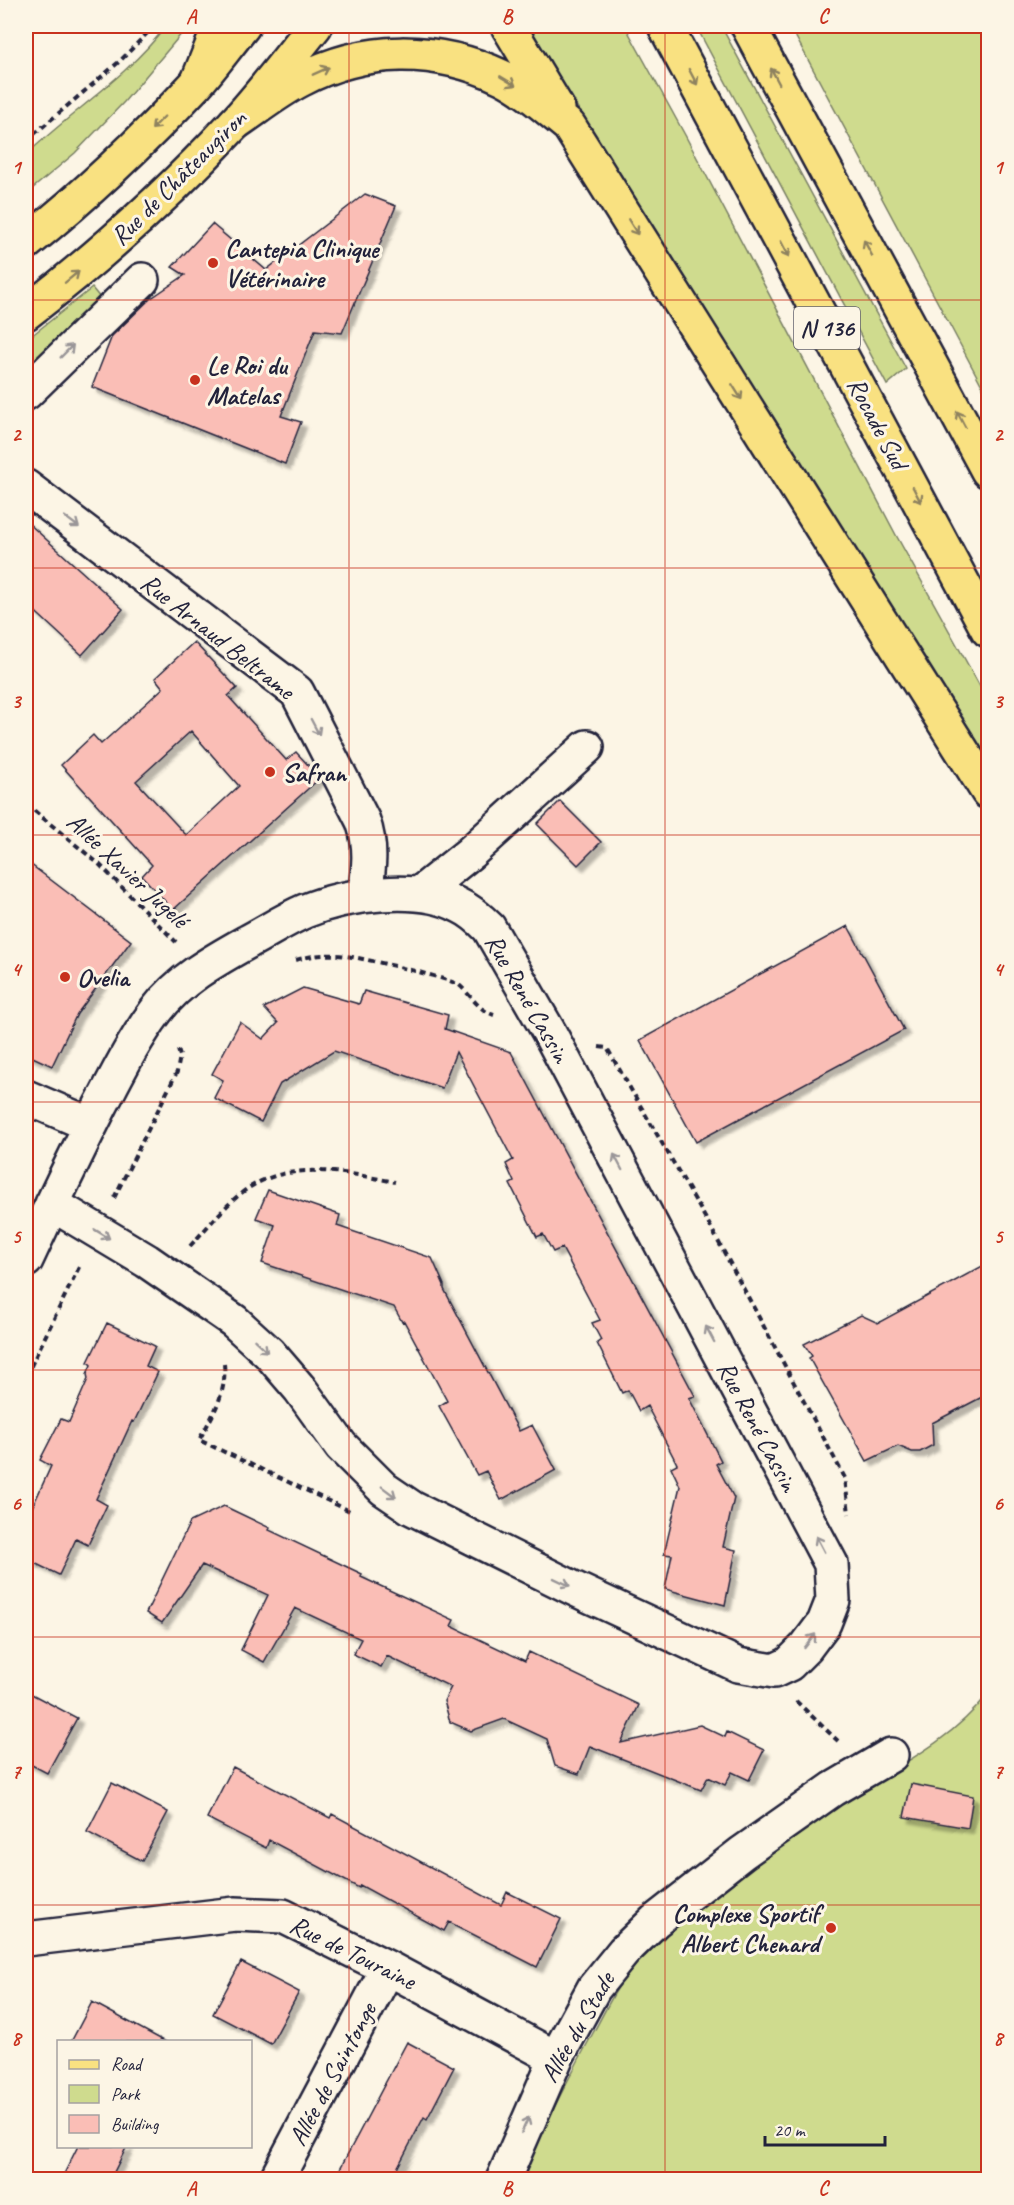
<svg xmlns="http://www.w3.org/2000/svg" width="1014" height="2205" font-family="Caveat,sans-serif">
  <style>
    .green { fill: #cfdb8e; stroke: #787e64; stroke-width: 1.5 }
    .building { fill: #fabeb6; stroke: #22223b; stroke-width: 1.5; fill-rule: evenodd; filter: url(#shadow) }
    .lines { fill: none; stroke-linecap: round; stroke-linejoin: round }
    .minor-casing { stroke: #22223b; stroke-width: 38 }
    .major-casing { stroke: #22223b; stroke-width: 38 }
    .highway-casing { stroke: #22223b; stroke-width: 38 }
    .path { stroke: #22223b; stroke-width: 4; stroke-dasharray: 6 4.5; stroke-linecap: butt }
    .minor { stroke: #fcf5e5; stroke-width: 33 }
    .major { stroke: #f9e181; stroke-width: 33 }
    .highway { stroke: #f9e181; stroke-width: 33 }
    .oneway { stroke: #8e825e }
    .oneway2 { stroke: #9a9698 }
    .grid { fill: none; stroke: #c8321e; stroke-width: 1.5; stroke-opacity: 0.55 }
    .poi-dot { fill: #c8321e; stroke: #fcf5e5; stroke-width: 2 }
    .labels { text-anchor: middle; stroke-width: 6; stroke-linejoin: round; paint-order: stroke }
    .shield { fill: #fcf5e5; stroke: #63616e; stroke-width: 1.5 }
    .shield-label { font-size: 24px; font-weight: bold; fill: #22223b }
    .street-label { font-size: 26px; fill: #22223b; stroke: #fcf5e5 }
    .poi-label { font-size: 26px; font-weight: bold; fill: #22223b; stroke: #fcf5e5; text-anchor: start }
    .neatline { fill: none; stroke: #c8321e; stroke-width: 2 }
    .grid-label { font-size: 20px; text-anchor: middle; font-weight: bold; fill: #c8321e }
  </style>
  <defs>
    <filter id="shadow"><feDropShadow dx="5.5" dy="5.5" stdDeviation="1.5" flood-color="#0004"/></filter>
  </defs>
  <rect width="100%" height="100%" fill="#fcf5e5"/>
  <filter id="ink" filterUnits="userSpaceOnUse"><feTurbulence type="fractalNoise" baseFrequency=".0167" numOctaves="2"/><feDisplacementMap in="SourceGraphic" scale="12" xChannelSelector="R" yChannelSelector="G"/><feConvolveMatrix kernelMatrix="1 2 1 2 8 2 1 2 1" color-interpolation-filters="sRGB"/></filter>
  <g filter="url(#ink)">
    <!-- green -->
    <path class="green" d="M 166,26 L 188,26 L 124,102 L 75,153 L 26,194 L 26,155 C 71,112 128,76 166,26 Z
      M 527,26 L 625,26 L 685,135 L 896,535 L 988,701 L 988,762 L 857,557 L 755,389 L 688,286 Z
      M 696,26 L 721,26 L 906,369 L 887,385 Z
      M 790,26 L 988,26 L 988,397 L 961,346 Z
      M 92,288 L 101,299 L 26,369 L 26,340 Z
      M 988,1694 L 988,2179 L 521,2180 C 542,2129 567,2081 593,2033 C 606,2010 616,1986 633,1967 C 661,1935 696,1909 729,1884 C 764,1857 798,1829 835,1805 C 889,1770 947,1746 988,1694 Z"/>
    <!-- building -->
    <path class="building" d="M 365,194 L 396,206 L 342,333 L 315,330 L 281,416 L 301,422 L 285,464 L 92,387 L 112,336 L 150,299 L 185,275 L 172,267 L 212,224 L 266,270 Z
      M 26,521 L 123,609 L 82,655 L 26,603 Z
      M 194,642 L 237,688 L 228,696 L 286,760 L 296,752 L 320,778 L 173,910 L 142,876 L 152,865 L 61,765 L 93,735 L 101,744 L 163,688 L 155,678 ZM 191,731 L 239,786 L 186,835 L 136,781 Z
      M 560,801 L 601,842 L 578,865 L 537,824 Z
      M 26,861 L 131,941 L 77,1014 L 52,1066 L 26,1054 Z
      M 848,926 L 904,1030 L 696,1142 L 640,1040 Z
      M 303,988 L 359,1004 L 364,991 L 448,1015 L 445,1029 L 511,1052 L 695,1396 L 689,1398 L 721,1461 L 716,1464 L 734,1498 L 723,1547 L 736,1550 L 725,1605 L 665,1589 L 672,1555 L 664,1554 L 680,1486 L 671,1467 L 677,1464 L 647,1406 L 639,1411 L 628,1390 L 622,1393 L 597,1343 L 601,1340 L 592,1323 L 600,1320 L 562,1248 L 553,1252 L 543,1234 L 537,1237 L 510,1184 L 514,1182 L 506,1164 L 513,1160 L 456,1052 L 442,1088 L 334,1051 L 280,1084 L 261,1122 L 214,1098 L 223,1080 L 212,1074 L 240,1022 L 263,1039 L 278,1023 L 264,1008 Z
      M 268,1190 L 340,1215 L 337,1226 L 432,1258 L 444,1285 L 444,1289 L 519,1431 L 532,1425 L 556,1470 L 501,1500 L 486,1471 L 477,1475 L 439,1406 L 447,1401 L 404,1321 L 402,1322 L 394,1307 L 262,1263 L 275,1225 L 256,1218 Z
      M 988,1263 L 988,1394 L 932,1423 L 933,1445 L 920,1452 L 912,1452 L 898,1446 L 867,1461 L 809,1358 L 812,1356 L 804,1344 L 861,1315 L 878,1323 Z
      M 107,1323 L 155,1346 L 146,1366 L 158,1372 L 134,1422 L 132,1421 L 96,1499 L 107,1505 L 88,1545 L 76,1539 L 59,1575 L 26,1559 L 26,1521 L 51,1466 L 40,1460 L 61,1419 L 69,1422 L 88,1379 L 87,1374 L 91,1365 L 88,1362 Z
      M 224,1506 L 270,1528 L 269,1530 L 362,1574 L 361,1577 L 454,1620 L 451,1626 L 525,1661 L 529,1652 L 639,1705 L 621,1743 L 700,1725 L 725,1737 L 727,1732 L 764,1750 L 749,1780 L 732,1772 L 725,1785 L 708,1777 L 701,1790 L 590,1746 L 579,1774 L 555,1766 L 547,1739 L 504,1719 L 471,1731 L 450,1722 L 444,1701 L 451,1687 L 387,1656 L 381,1667 L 353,1654 L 361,1639 L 295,1608 L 264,1662 L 241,1650 L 268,1595 L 202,1565 L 162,1623 L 146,1613 L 190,1522 Z
      M 26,1691 L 77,1718 L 47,1773 L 26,1762 Z
      M 233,1767 L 330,1818 L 332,1814 L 501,1905 L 507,1892 L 561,1919 L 537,1967 L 449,1922 L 444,1931 L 360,1885 L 359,1888 L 269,1840 L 266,1848 L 207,1818 Z
      M 112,1783 L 168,1812 L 142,1861 L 87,1832 Z
      M 911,1784 L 973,1796 L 968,1828 L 904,1817 Z
      M 241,1962 L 299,1992 L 271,2044 L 213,2014 Z
      M 92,2002 L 166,2042 L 71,2042 Z
      M 407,2042 L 454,2067 L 427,2119 L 424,2117 L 391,2180 L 334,2180 Z
      M 78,2146 L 127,2146 L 110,2180 L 61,2180 Z"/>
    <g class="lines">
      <!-- minor casing -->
      <g class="minor-casing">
        <path id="minor" d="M 26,393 L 142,280
          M 26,487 L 297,692 L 363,821 C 372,847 369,868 365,895
          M 419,894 L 470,853 L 587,747
          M 26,1097 L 91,1125
          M 26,1260 C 50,1208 75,1156 101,1105 C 118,1073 134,1040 156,1011 C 180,979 215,960 249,941 C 268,931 286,919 305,911 C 347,894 419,884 460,906 C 471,911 480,919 489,928 L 549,1032 L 831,1564 L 833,1600 L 824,1623 L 806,1647 L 789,1664 L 774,1671 L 738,1665 L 573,1588 L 412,1508 L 384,1489 L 341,1446 L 300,1389 L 269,1353 L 234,1321 L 147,1261 L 52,1204
          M 26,1939 L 235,1914 L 283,1916 L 388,1968 L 556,2058
          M 276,2180 L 388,1968
          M 503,2180 L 556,2058 L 594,1988 L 624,1951 L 655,1921 L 742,1853 L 833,1789 L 891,1755"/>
      </g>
      <!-- major casing -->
      <g class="major-casing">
        <path id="major" d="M 26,243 C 87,194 144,140 197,83 C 213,65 228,44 243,26
          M 26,313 C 100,256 169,194 233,125 C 262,94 288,59 315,26"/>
      </g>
      <!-- highway casing -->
      <g class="highway-casing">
        <path id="highway" d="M 508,26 L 558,109
          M 665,26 L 988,630
          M 748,26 L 988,471
          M 198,81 L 220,26
          M 235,123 C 256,109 277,92 300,80 C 365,46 436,46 502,77 C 526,89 548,109 569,126 L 988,792"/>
      </g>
      <!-- path -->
      <path class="path" d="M 26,141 L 120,61 L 154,26
        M 26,804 L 99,864 L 176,942
        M 296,960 C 309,956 323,954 337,955 C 353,955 449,978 459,985 C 471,995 478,1010 494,1015
        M 599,1047 L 607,1048 L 710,1226 L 845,1478 L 849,1514
        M 114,1198 L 177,1072 L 180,1056 L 177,1047
        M 190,1246 C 206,1229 221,1210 239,1195 C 284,1158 342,1172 395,1182
        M 224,1364 C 227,1393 213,1415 199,1440 L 352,1512
        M 26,1376 L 81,1263
        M 796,1701 L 838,1741"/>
      <!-- minor -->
      <use href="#minor" class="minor"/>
      <!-- major -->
      <use href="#major" class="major"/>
      <!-- highway -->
      <use href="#highway" class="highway"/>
    </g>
    <!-- one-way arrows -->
    <defs><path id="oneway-shaft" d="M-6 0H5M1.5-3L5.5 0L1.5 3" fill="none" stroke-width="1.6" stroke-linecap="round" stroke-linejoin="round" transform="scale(1.5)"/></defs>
    <g class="oneway">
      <use href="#oneway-shaft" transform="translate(321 71) rotate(-24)"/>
      <use href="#oneway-shaft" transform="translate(775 76) rotate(-118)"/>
      <use href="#oneway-shaft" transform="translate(693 77) rotate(62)"/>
      <use href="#oneway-shaft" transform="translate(508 81) rotate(31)"/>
      <use href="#oneway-shaft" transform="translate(158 123) rotate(134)"/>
      <use href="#oneway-shaft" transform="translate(633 227) rotate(58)"/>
      <use href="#oneway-shaft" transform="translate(868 248) rotate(-118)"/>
      <use href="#oneway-shaft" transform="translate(785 249) rotate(62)"/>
      <use href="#oneway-shaft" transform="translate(72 277) rotate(-39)"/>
      <use href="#oneway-shaft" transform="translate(737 392) rotate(58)"/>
      <use href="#oneway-shaft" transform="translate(961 419) rotate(-118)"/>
      <use href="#oneway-shaft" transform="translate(917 495) rotate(62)"/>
    </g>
    <g class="oneway2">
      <use href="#oneway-shaft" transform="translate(67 351) rotate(-45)"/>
      <use href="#oneway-shaft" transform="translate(72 522) rotate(37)"/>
      <use href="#oneway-shaft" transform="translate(315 727) rotate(62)"/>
      <use href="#oneway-shaft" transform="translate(618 1162) rotate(-118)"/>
      <use href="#oneway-shaft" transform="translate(102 1234) rotate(31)"/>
      <use href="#oneway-shaft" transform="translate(710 1334) rotate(-118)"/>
      <use href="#oneway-shaft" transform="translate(261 1346) rotate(43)"/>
      <use href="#oneway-shaft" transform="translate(389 1492) rotate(37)"/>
      <use href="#oneway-shaft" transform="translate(820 1544) rotate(-118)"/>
      <use href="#oneway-shaft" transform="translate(562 1582) rotate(26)"/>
      <use href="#oneway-shaft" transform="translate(810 1641) rotate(-52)"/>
      <use href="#oneway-shaft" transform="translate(525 2125) rotate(-66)"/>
    </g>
  </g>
  <!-- grid -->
  <path class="grid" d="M 349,26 L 349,2180M 665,26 L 665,2180M 26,300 L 988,300M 26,568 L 988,568M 26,835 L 988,835M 26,1102 L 988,1102M 26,1370 L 988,1370M 26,1637 L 988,1637M 26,1905 L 988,1905"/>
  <!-- markers -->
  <g class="poi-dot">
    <circle cx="213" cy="263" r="6"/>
    <circle cx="195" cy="380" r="6"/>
    <circle cx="270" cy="772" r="6"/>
    <circle cx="65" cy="977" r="6"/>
    <circle cx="831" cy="1928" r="6"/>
  </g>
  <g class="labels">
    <!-- shield labels -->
    <rect class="shield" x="794" y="307" width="66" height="42" rx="4.5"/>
    <g class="shield-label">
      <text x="827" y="336">N 136</text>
    </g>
    <!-- street labels -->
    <g class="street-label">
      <text transform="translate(178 177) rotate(-45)" y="9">Rue de Châteaugiron</text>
      <text transform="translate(878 423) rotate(62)" y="9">Rocade Sud</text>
      <text transform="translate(218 636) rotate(38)" y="9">Rue Arnaud Beltrame</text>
      <text transform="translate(128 870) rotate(43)" y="9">Allée Xavier Jugelé</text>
      <text transform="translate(528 998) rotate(60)" y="9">Rue René Cassin</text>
      <text transform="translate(758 1426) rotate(62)" y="9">Rue René Cassin</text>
      <text transform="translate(353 1952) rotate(26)" y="9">Rue de Touraine</text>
      <text transform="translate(577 2027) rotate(-60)" y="9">Allée du Stade</text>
      <text transform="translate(332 2074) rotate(-62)" y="9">Allée de Saintonge</text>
    </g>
    <!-- poi labels -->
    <g class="poi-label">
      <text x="225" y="257">Cantepia Clinique<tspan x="225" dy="30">Vétérinaire</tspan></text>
      <text x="207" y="374">Le Roi du<tspan x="207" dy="30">Matelas</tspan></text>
      <text x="282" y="781">Safran</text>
      <text x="77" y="986">Ovelia</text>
      <text x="819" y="1922" text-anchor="end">Complexe Sportif<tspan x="819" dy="30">Albert Chenard</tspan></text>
    </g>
  </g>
  <!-- margin -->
  <rect width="1014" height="2205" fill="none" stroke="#fcf5e5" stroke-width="66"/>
  <!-- legend -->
  <rect x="57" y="2040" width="195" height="108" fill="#fcf5e5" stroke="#a5a1a1" stroke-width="1.5"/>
  <rect x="69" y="2060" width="30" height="9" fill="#f9e181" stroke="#a5a1a1" stroke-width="1.5"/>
  <text x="111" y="2070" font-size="18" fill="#22223b">Road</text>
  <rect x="69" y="2085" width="30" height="18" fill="#cfdb8e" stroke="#a5a1a1" stroke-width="1.5"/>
  <text x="111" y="2100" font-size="18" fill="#22223b">Park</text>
  <rect x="69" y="2115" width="30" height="18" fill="#fabeb6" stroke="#a5a1a1" stroke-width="1.5"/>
  <text x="111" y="2130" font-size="18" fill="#22223b">Building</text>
  <!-- scale -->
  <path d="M765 2136v9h120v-9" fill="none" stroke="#22223b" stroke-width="3"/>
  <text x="774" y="2136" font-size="18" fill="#22223b" stroke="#fcf5e5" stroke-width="4.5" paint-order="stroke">20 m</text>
  <rect x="33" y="33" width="948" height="2139" class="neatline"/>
  <g class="grid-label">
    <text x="191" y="23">A</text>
    <text x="507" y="23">B</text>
    <text x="823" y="23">C</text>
    <text x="16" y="174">1</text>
    <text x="998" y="174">1</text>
    <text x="16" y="441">2</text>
    <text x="998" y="441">2</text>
    <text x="16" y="708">3</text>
    <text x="998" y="708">3</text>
    <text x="16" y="976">4</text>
    <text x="998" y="976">4</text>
    <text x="16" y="1243">5</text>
    <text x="998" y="1243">5</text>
    <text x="16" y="1510">6</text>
    <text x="998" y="1510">6</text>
    <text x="16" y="1778">7</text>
    <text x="998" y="1778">7</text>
    <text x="16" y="2045">8</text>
    <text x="998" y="2045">8</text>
    <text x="191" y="2195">A</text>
    <text x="507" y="2195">B</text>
    <text x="823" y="2195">C</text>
  </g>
</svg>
